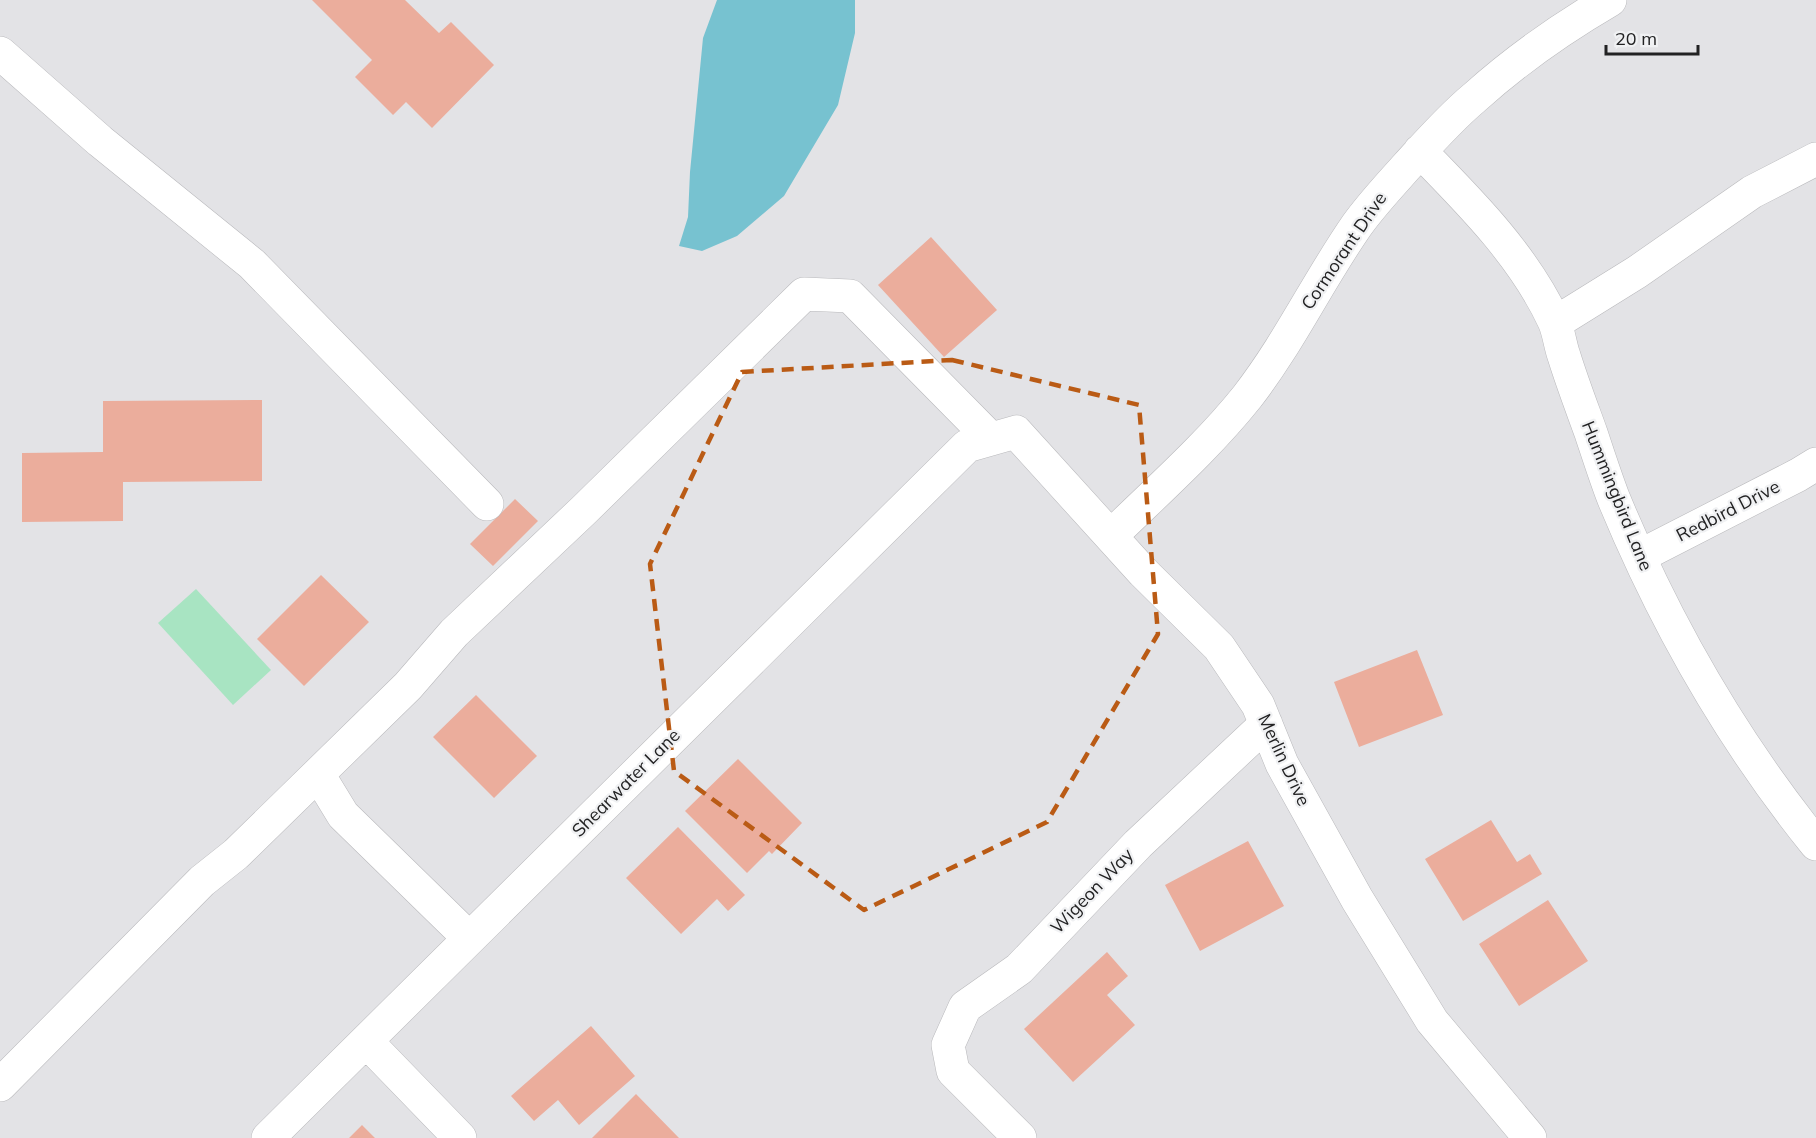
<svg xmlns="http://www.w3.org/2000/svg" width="1816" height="1138" font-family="Mulish,sans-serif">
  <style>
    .garden { fill: #a8e4c2 }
    .water { fill: #77c2d0 }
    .building { fill: #ebad9c }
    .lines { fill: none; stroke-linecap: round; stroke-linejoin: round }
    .minor-casing { stroke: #b9b9bc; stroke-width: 34 }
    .minor { stroke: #fff; stroke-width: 33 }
    .marked { fill: none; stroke: #ba5b15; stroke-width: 4.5; stroke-dasharray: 12 8; stroke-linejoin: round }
    .labels { text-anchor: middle; stroke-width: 4.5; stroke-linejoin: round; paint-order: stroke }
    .street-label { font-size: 18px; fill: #222223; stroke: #f0f1f3 }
  </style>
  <rect width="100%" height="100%" fill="#e3e3e6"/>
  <!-- garden -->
  <path class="garden" d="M 196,589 L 271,670 L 233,705 L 158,623 Z"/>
  <!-- water -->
  <path class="water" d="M 717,0 L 855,0 L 855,33 L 838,105 L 784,196 L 737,236 L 702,251 L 679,246 L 688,217 L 690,172 L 703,38 Z"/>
  <!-- building -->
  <path class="building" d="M 312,0 L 405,0 L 439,33 L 451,22 L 494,65 L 432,128 L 406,102 L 393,115 L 355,77 L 372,60 Z
    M 931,237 L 997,310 L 944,357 L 878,285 Z
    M 262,400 L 262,481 L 123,482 L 123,521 L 22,522 L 22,453 L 103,452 L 103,401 Z
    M 515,499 L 538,521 L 493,566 L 470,544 Z
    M 321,575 L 369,622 L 304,686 L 257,639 Z
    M 1417,650 L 1443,715 L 1359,747 L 1334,682 Z
    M 476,695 L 537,756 L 494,798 L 433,737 Z
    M 738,759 L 802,823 L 772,854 L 769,851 L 747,873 L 685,811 Z
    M 1491,820 L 1517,862 L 1530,854 L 1542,874 L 1463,921 L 1425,859 Z
    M 678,827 L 745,895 L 728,911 L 717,899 L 681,934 L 626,878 Z
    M 1248,841 L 1284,906 L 1200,951 L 1165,885 Z
    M 1548,900 L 1588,961 L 1519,1006 L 1479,944 Z
    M 1107,952 L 1128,976 L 1107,995 L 1135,1025 L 1073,1082 L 1024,1029 Z
    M 591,1026 L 635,1076 L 579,1125 L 558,1100 L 534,1121 L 511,1096 Z
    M 636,1094 L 679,1138 L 592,1138 Z
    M 362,1125 L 375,1138 L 349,1138 Z"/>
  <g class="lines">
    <!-- minor casing -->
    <g class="minor-casing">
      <path id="minor" d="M 0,53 L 100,141 L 252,264 L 487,504
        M 1420,151 C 1470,202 1524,256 1554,321 C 1559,332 1560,345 1564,356 C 1572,382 1582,408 1591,433 C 1598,454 1605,476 1613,497 C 1664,621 1732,740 1816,844
        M 1555,323 L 1637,272 L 1752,192 L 1816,159
        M 1111,536 C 1157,491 1207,447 1247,397 C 1289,343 1318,281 1357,225 C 1372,204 1390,185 1407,166 C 1428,143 1450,118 1474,98 C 1515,61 1562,28 1610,0
        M 1640,556 L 1798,475 L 1816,464
        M 318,774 L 343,815 L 469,938
        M 367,1042 L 460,1138
        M 0,1085 L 202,881 L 236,854 L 408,686 L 454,633 L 584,510 L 804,294 L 850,296 L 991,439
        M 268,1138 L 967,446 L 1016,432 L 1143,572 L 1219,647 L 1258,705 L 1282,764 L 1357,899 L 1432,1021 L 1530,1138
        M 1020,1138 L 953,1071 L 948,1045 L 965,1007 L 1019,969 L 1138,844 L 1266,724"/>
    </g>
    <!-- minor -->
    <use href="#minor" class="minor"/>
  </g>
  <!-- marked area -->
  <path class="marked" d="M 952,360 L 1139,405 L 1158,634 L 1047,822 L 864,910 L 674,771 L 650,564 L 742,372 Z"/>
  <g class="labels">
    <!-- street labels -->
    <g class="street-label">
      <text transform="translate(1344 251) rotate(-56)" y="6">Cormorant Drive</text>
      <text transform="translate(1617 496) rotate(68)" y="6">Hummingbird Lane</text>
      <text transform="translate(1728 511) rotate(-27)" y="6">Redbird Drive</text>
      <text transform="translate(1284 760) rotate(65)" y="6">Merlin Drive</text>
      <text transform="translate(626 783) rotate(-45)" y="6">Shearwater Lane</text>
      <text transform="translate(1092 891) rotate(-46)" y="6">Wigeon Way</text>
    </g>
  </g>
  <!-- scale -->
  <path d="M1606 45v9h92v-9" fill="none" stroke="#222223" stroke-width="3"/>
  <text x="1615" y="45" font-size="18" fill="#222223" stroke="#f0f1f3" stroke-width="4.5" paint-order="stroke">20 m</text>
</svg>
